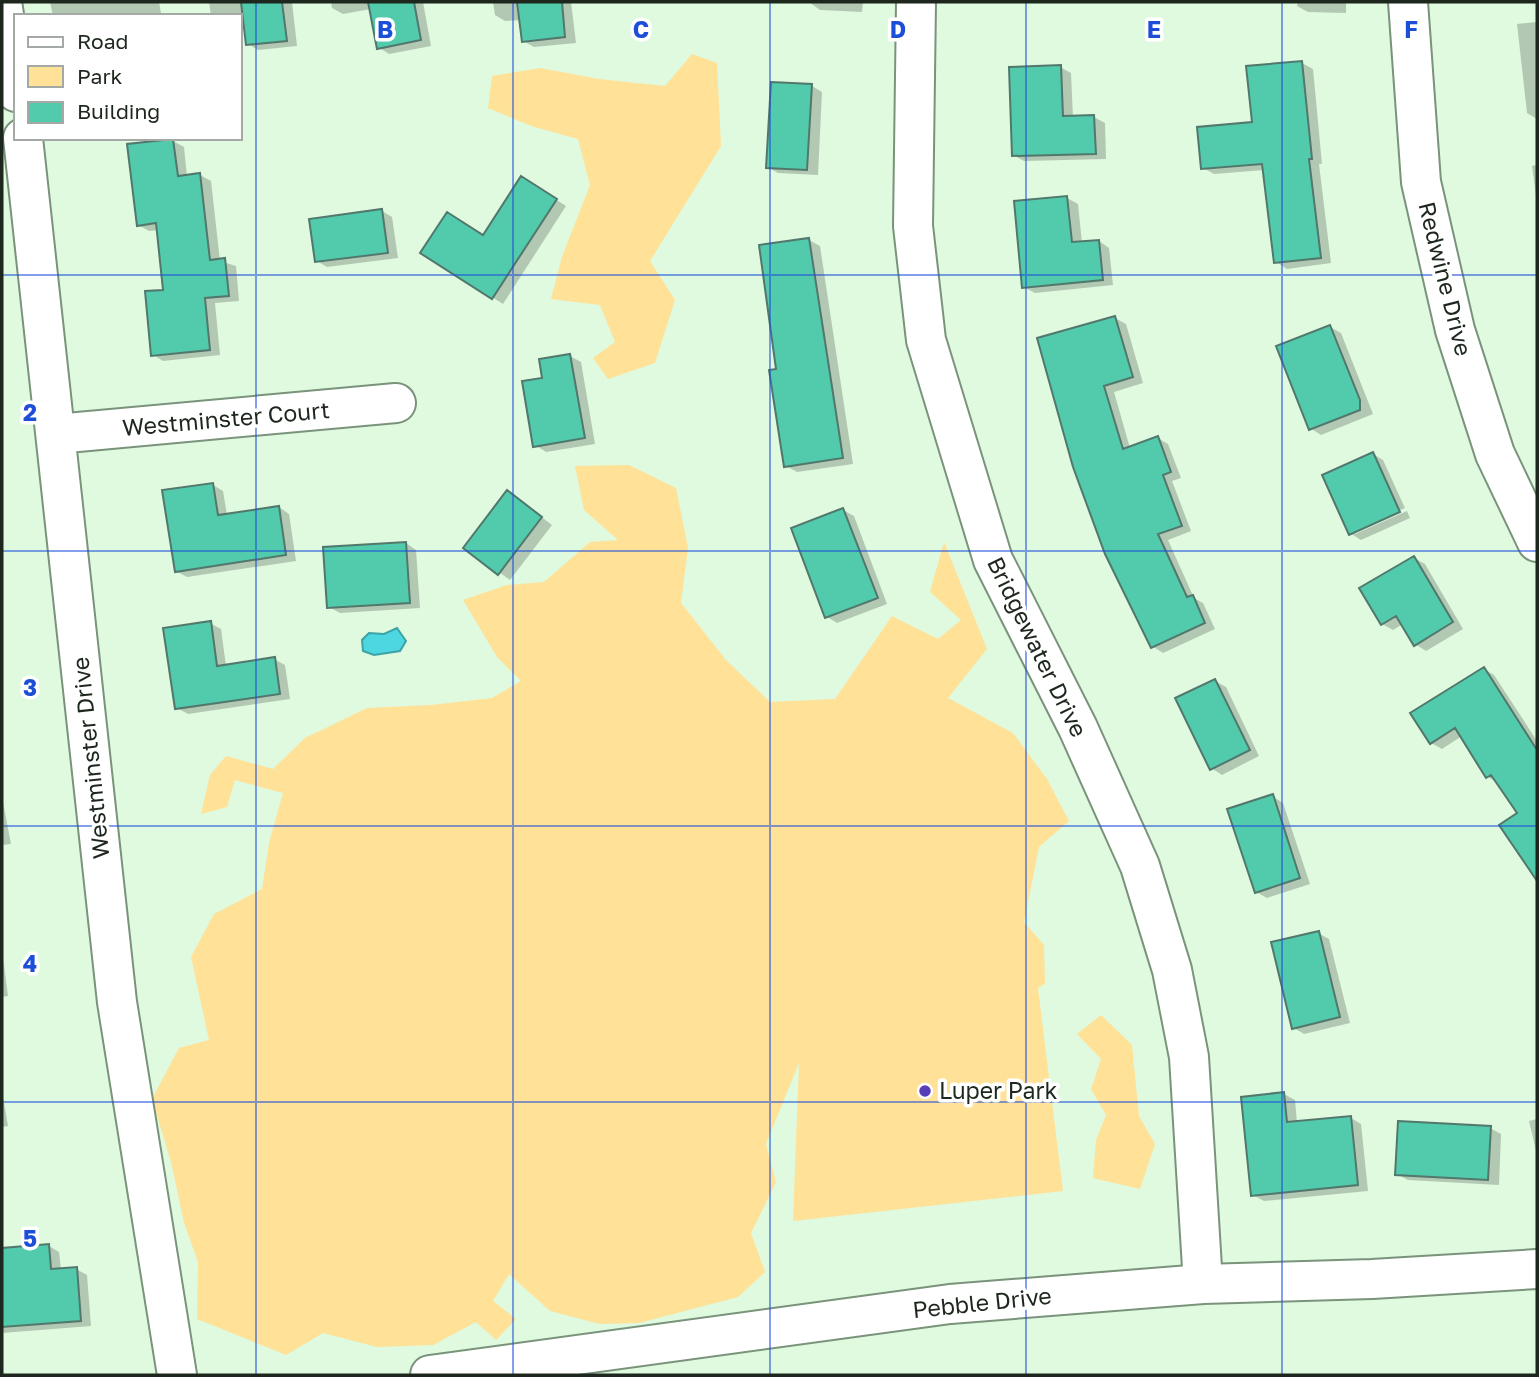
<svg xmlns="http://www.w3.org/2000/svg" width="1539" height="1377" font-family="'Golos Text',sans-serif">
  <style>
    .green { fill: #ffe197 }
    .water { fill: #4cd7e1; stroke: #3ea2a6; stroke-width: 2 }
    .shadow { fill: #0003 }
    .building { fill: #51cbac; stroke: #52776c; stroke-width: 2 }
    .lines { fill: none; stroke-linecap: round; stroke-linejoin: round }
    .minor-casing { stroke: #7a937b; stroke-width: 42 }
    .minor { stroke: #fff; stroke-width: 38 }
    .grid { fill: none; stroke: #1d4ed8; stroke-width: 2; stroke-opacity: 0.55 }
    .poi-dot { fill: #583eb7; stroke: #fff; stroke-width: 2.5 }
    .labels { text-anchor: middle; stroke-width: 7; stroke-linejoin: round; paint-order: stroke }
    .street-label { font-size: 23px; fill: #1d271d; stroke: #fff }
    .poi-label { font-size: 23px; fill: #1d271d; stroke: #fff; text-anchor: start }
    .grid-label { font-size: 23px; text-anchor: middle; font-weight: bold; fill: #1d4ed8; stroke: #fff; stroke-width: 7; stroke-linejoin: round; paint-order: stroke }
  </style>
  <rect width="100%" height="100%" fill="#dffadf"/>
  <!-- green -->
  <path class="green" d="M 692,54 L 717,63 L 721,146 L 650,261 L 675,300 L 655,363 L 608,379 L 593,358 L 615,342 L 600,305 L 551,299 L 562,257 L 590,185 L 578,139 L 531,126 L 488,108 L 492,76 L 540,68 L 599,79 L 665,86 Z
    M 629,465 L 676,488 L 688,548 L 681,603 L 726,660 L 770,702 L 835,699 L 892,616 L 938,639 L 961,620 L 930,592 L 944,542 L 987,649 L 948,698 L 1013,733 L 1047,779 L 1069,821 L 1039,847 L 1024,922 L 1044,945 L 1045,984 L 1038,988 L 1063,1191 L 793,1221 L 799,1063 L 766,1144 L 776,1182 L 751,1233 L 765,1272 L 738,1297 L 639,1323 L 600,1324 L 550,1311 L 509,1274 L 493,1301 L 516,1319 L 496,1340 L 476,1322 L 433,1345 L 377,1347 L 323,1333 L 286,1355 L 197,1319 L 198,1262 L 184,1223 L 171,1162 L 152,1099 L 179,1048 L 209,1040 L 191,957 L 214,914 L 262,889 L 269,843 L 283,793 L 235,780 L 227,807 L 201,814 L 210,775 L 226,756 L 273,769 L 305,738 L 367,708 L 431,705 L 492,698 L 521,681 L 497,657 L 463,600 L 507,585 L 544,582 L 590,542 L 618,540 L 584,510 L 575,466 Z
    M 1101,1015 L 1132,1045 L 1139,1116 L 1155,1144 L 1140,1189 L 1093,1178 L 1096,1140 L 1106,1115 L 1091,1089 L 1101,1059 L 1077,1034 Z"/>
  <!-- water -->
  <path class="water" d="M 397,628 L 406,641 L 400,651 L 374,655 L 363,651 L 362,640 L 369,633 L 384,634 Z"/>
  <!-- shadow -->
  <path class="shadow" d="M 50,2 L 159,2 L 161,13 L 143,16 L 53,16 Z
    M 209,2 L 292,2 L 297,46 L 258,50 L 248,44 L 245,23 L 240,24 L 240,16 L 211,16 Z
    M 331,2 L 423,2 L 431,46 L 389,54 L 378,47 L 371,9 L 343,14 L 332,8 Z
    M 493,2 L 571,2 L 576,43 L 534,47 L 523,41 L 521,20 L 505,21 L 495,15 Z
    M 809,2 L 863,2 L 862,12 L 820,10 Z
    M 1298,2 L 1346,2 L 1346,13 L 1308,12 L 1297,6 Z
    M 1537,22 L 1537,119 L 1527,113 L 1517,24 Z
    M 1302,63 L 1313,69 L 1322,164 L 1319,164 L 1331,263 L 1287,269 L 1276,262 L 1264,170 L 1214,174 L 1203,168 L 1254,124 Z
    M 1060,67 L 1071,73 L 1073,118 L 1094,117 L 1105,123 L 1106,159 L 1024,161 L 1013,155 Z
    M 812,86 L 822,92 L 818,175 L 778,173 L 768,167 Z
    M 173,141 L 184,147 L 187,177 L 200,175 L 211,181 L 220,261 L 236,266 L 239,301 L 215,303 L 220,355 L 163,361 L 152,354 L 165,291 L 159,230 L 149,231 L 138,225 Z
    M 1537,165 L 1537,203 L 1532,166 Z
    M 532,184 L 566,206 L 503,304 L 422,252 L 484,237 Z
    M 1067,198 L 1078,204 L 1082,243 L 1099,241 L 1109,248 L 1113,285 L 1035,293 L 1024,287 Z
    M 382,211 L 392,217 L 398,258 L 327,267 L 317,261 Z
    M 809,240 L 820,246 L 853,464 L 797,472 L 786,466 Z
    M 1115,318 L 1126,324 L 1143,383 L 1114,392 L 1130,448 L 1158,438 L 1168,444 L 1181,478 L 1172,481 L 1191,531 L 1168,540 L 1194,598 L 1203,603 L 1215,629 L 1163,653 L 1152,646 L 1074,467 Z
    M 1330,327 L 1341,333 L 1373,414 L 1321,435 L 1310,428 Z
    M 570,356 L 581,362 L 595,444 L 546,452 L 535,445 L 544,379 Z
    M 1373,454 L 1383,460 L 1405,508 L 1355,530 L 1355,534 L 1407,511 L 1410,518 L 1361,540 L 1350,533 Z
    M 213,485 L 223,491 L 227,515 L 279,507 L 289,514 L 296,561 L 187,577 L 176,571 Z
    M 518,499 L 552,525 L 510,580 L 465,548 Z
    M 843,510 L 854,516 L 887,604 L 837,623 L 827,617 Z
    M 406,543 L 416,550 L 420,608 L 340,613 L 329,607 Z
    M 1414,558 L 1425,564 L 1463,629 L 1426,651 L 1415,644 L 1403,624 L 1393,630 L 1382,624 Z
    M 210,623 L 221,629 L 226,666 L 274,659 L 285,665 L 290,699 L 188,714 L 177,708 Z
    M 1484,669 L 1494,675 L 1537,741 L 1537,871 L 1530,867 L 1519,813 L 1498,783 L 1488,777 L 1462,736 L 1442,749 L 1431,743 Z
    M 1215,681 L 1226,687 L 1259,756 L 1222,775 L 1211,768 Z
    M 1272,796 L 1283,803 L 1310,884 L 1267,898 L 1256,892 Z
    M 2,797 L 11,844 L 2,845 Z
    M 1318,933 L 1329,939 L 1350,1023 L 1304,1034 L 1294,1028 Z
    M 2,950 L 8,996 L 2,997 Z
    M 2,1091 L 8,1126 L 2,1127 Z
    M 1284,1094 L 1295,1100 L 1297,1123 L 1351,1118 L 1361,1124 L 1368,1191 L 1264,1201 L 1253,1195 Z
    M 1537,1119 L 1537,1155 L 1529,1121 Z
    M 1490,1128 L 1501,1134 L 1499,1185 L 1408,1180 L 1397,1174 Z
    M 49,1246 L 59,1252 L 61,1270 L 76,1269 L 87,1275 L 91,1326 L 2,1333 L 2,1250 Z"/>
  <!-- building -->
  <path class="building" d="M 241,2 L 282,2 L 287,41 L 246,45 Z
    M 368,2 L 414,2 L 421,40 L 377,49 Z
    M 517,2 L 562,2 L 565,37 L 522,42 Z
    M 1302,61 L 1312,159 L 1309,159 L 1321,258 L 1274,263 L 1262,164 L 1201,169 L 1197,127 L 1252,122 L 1246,66 Z
    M 1061,65 L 1063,116 L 1094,115 L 1096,154 L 1012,156 L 1009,67 Z
    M 771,82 L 812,84 L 807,170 L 766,168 Z
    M 173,139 L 178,176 L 200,173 L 210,260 L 225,258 L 229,296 L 205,298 L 210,350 L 151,356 L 145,291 L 163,290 L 156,223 L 137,226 L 127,144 Z
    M 521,176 L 557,199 L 492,299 L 420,253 L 447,212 L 483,235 Z
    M 1067,196 L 1072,242 L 1099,240 L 1103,280 L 1022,288 L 1014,201 Z
    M 382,209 L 388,253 L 315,262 L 309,219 Z
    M 809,238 L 843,458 L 784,467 L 769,370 L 776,369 L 759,245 Z
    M 1115,316 L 1133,377 L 1104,386 L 1123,449 L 1158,436 L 1171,472 L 1163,475 L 1182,526 L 1158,534 L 1187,597 L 1193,595 L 1205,623 L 1151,648 L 1105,554 L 1073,467 L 1037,338 Z
    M 1330,325 L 1360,400 L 1360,410 L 1309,430 L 1276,346 Z
    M 570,354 L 585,438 L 533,447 L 522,381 L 542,378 L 539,359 Z
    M 1373,452 L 1400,512 L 1349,535 L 1322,475 Z
    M 213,483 L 218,515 L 279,506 L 286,555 L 175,572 L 162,490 Z
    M 507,490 L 542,517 L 498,575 L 463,548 Z
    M 843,508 L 878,598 L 825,618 L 791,528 Z
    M 406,542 L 410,603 L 327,608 L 323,547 Z
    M 1414,556 L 1453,622 L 1414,646 L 1396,616 L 1381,625 L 1359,588 Z
    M 211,621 L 217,666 L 275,657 L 280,694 L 175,709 L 163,628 Z
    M 1484,667 L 1537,750 L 1537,881 L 1499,825 L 1517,813 L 1491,775 L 1486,778 L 1455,728 L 1430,744 L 1410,713 Z
    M 1215,679 L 1250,750 L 1210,770 L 1175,698 Z
    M 1273,794 L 1300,878 L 1255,893 L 1227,809 Z
    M 1319,931 L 1340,1017 L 1292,1029 L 1271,942 Z
    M 1284,1092 L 1287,1122 L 1351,1116 L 1358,1185 L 1251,1196 L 1241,1097 Z
    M 1398,1121 L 1491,1126 L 1488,1180 L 1395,1175 Z
    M 49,1244 L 51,1269 L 77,1267 L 81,1321 L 2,1327 L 2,1248 Z"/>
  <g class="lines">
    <!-- minor casing -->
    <g class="minor-casing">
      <path id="minor" d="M 2,2 L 16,92
        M 916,2 L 913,226 L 926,340 L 993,560 L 1078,728 L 1140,866 L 1172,970 L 1189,1057 L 1203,1284
        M 1408,2 L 1421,182 L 1455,330 L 1495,454 L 1537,542
        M 23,138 L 117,1002 L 177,1375
        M 56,434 L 396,403
        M 430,1375 L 950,1304 L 1203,1284 L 1372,1279 L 1537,1269"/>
    </g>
    <!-- minor -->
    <use href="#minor" class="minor"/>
  </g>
  <!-- grid -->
  <path class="grid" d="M 256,2 L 256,1375M 513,2 L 513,1375M 770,2 L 770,1375M 1026,2 L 1026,1375M 1282,2 L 1282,1375M 2,275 L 1537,275M 2,551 L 1537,551M 2,826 L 1537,826M 2,1102 L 1537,1102"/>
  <!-- markers -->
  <circle class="poi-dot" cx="925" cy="1091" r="7"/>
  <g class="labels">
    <!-- street labels -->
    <g class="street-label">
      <text transform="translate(1445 279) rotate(76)" y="8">Redwine Drive</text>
      <text transform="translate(226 419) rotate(-5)" y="8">Westminster Court</text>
      <text transform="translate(1037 647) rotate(64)" y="8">Bridgewater Drive</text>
      <text transform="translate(91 758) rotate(-96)" y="8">Westminster Drive</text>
      <text transform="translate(982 1303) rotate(-6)" y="8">Pebble Drive</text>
    </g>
    <!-- poi labels -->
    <g class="poi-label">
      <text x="939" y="1099">Luper Park</text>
    </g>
  </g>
  <g class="grid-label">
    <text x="385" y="38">B</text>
    <text x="641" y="38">C</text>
    <text x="898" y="38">D</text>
    <text x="1154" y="38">E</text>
    <text x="1411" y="38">F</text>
    <text x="30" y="421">2</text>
    <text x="30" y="696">3</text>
    <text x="30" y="972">4</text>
    <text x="30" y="1247">5</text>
  </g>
  <!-- border -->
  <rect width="1539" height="1377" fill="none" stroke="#1d271d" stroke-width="7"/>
  <!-- legend -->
  <rect x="14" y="14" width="228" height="126" fill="#ffffff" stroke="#a5a9a5" stroke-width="2"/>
  <rect x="28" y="37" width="35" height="10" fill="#ffffff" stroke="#a5a9a5" stroke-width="2"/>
  <text x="77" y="49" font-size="21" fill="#1d271d">Road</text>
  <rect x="28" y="66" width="35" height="21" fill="#ffe197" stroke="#a5a9a5" stroke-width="2"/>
  <text x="77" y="84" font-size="21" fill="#1d271d">Park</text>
  <rect x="28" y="102" width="35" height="21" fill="#51cbac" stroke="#a5a9a5" stroke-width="2"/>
  <text x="77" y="119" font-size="21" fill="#1d271d">Building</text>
</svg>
